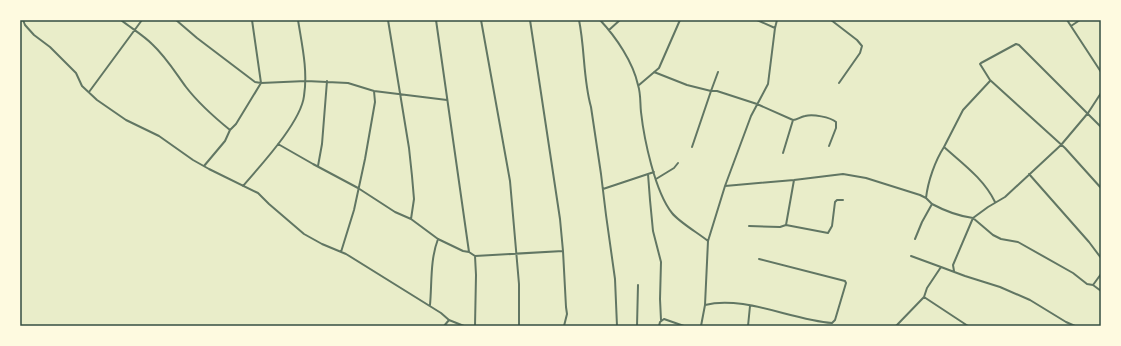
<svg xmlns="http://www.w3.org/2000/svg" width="1121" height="346" font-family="'Golos Text',sans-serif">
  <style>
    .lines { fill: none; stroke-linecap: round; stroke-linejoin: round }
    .minor { stroke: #617663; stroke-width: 2 }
    .neatline { fill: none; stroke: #344e41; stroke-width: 1.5 }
  </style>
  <rect width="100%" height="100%" fill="#e9edc9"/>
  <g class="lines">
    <!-- minor -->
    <path class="minor" d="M 23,20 L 25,25 L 34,35 L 50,47 L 76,73 L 82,86 L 97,100 L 126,120 L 159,136 L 193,160 L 209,169 L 258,193 L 269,204 L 304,234 L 322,244 L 346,254 L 441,313 L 449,320 L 464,326
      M 121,20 C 131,28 143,35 152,44 C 166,57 175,72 186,87 C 199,104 214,117 230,130
      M 176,20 L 197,38 L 255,82 L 261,83 L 306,81 L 348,83 L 374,91 L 447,100
      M 388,20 L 409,148 L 412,176 L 414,199 L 411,219
      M 436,20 L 469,252
      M 481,20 L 510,181 L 519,284 L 519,326
      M 530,20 L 560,219 L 563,251 L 566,307 L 567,314 L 564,326
      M 579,20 C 585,49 583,79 591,107 L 601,174 L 606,215 L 615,279 L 617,326
      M 600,20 C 616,37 633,62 638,85 C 641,94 640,104 641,112 C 644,139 655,192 672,213 C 679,222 698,233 708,241
      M 757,20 L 775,28
      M 831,20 L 857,40 L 862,46 L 860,53 L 839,83
      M 1067,20 L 1101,72
      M 1071,26 L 1080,20
      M 609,30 L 620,20
      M 654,72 L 687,85 L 711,91 L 718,72
      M 990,81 L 963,110 L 944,147 C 963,164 984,179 995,202
      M 639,85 L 659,68 L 680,20
      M 89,92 L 142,20
      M 1101,127 L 1019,45 L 1016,44 L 981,63 L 980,64 L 990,80 L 1065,148 L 1101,188
      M 278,144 L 313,164 L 358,188 L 395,212 L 411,219 L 438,239 L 463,251 L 469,252 L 475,256 L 563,251
      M 692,147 L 711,91 L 717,91 L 757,104 L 793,120 C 797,120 800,117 805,116 C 813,114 830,117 836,122 L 836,128 L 829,146
      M 783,153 L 793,120
      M 204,166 L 225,141 L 230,130 L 236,124 L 261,83 L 252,20
      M 318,166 L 322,144 L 327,81
      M 648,174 L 650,200 L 653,231 L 661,262 L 660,299 L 661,320
      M 1029,174 L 1089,242 L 1101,258
      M 656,179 L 674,168 L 678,163
      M 243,186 C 261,165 301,122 304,96 C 308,71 302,45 298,20
      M 725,186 L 794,180 L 843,174 L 866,178 L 920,195 L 926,198 L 932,204
      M 603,189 L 654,172
      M 926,198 C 928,181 935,161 944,147
      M 786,225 L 828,233 L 832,226 L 835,202 L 837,200 L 843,200
      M 749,226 L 780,227 L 786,225 L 794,180
      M 915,239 L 922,222 L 932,204 C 945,211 958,216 973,218 L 988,207 L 1005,197 L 1061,145 L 1088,113 L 1101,93
      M 341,252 L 354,210 L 365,159 L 375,102 L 374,91
      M 911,256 L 941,267
      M 954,271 L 953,265 L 973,218 L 993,235 L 1001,239 L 1018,242 L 1073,273 L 1087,284 L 1093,285
      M 1101,274 L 1093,285 L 1101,291
      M 430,305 C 432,283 430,260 438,239
      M 705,305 C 743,295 792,320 832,323 L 835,320 L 846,283 L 845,281 L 759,259
      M 444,326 L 449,320
      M 475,326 L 476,275 L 475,256
      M 637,326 L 638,285
      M 659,326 L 660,322 L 664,319 L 684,326
      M 701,326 L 705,305 L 708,241 L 725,186 L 751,116 L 768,84 L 775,28 L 777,20
      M 748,326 L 750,306
      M 896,326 L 924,297
      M 968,326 L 924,297 L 927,288 L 941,267 L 965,276 L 1000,287 L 1030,300 L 1066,322 L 1075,326"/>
  </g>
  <!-- border -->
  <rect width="1121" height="346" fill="none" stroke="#fefae0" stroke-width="42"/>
  <rect x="21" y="21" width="1079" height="304" class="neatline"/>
</svg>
